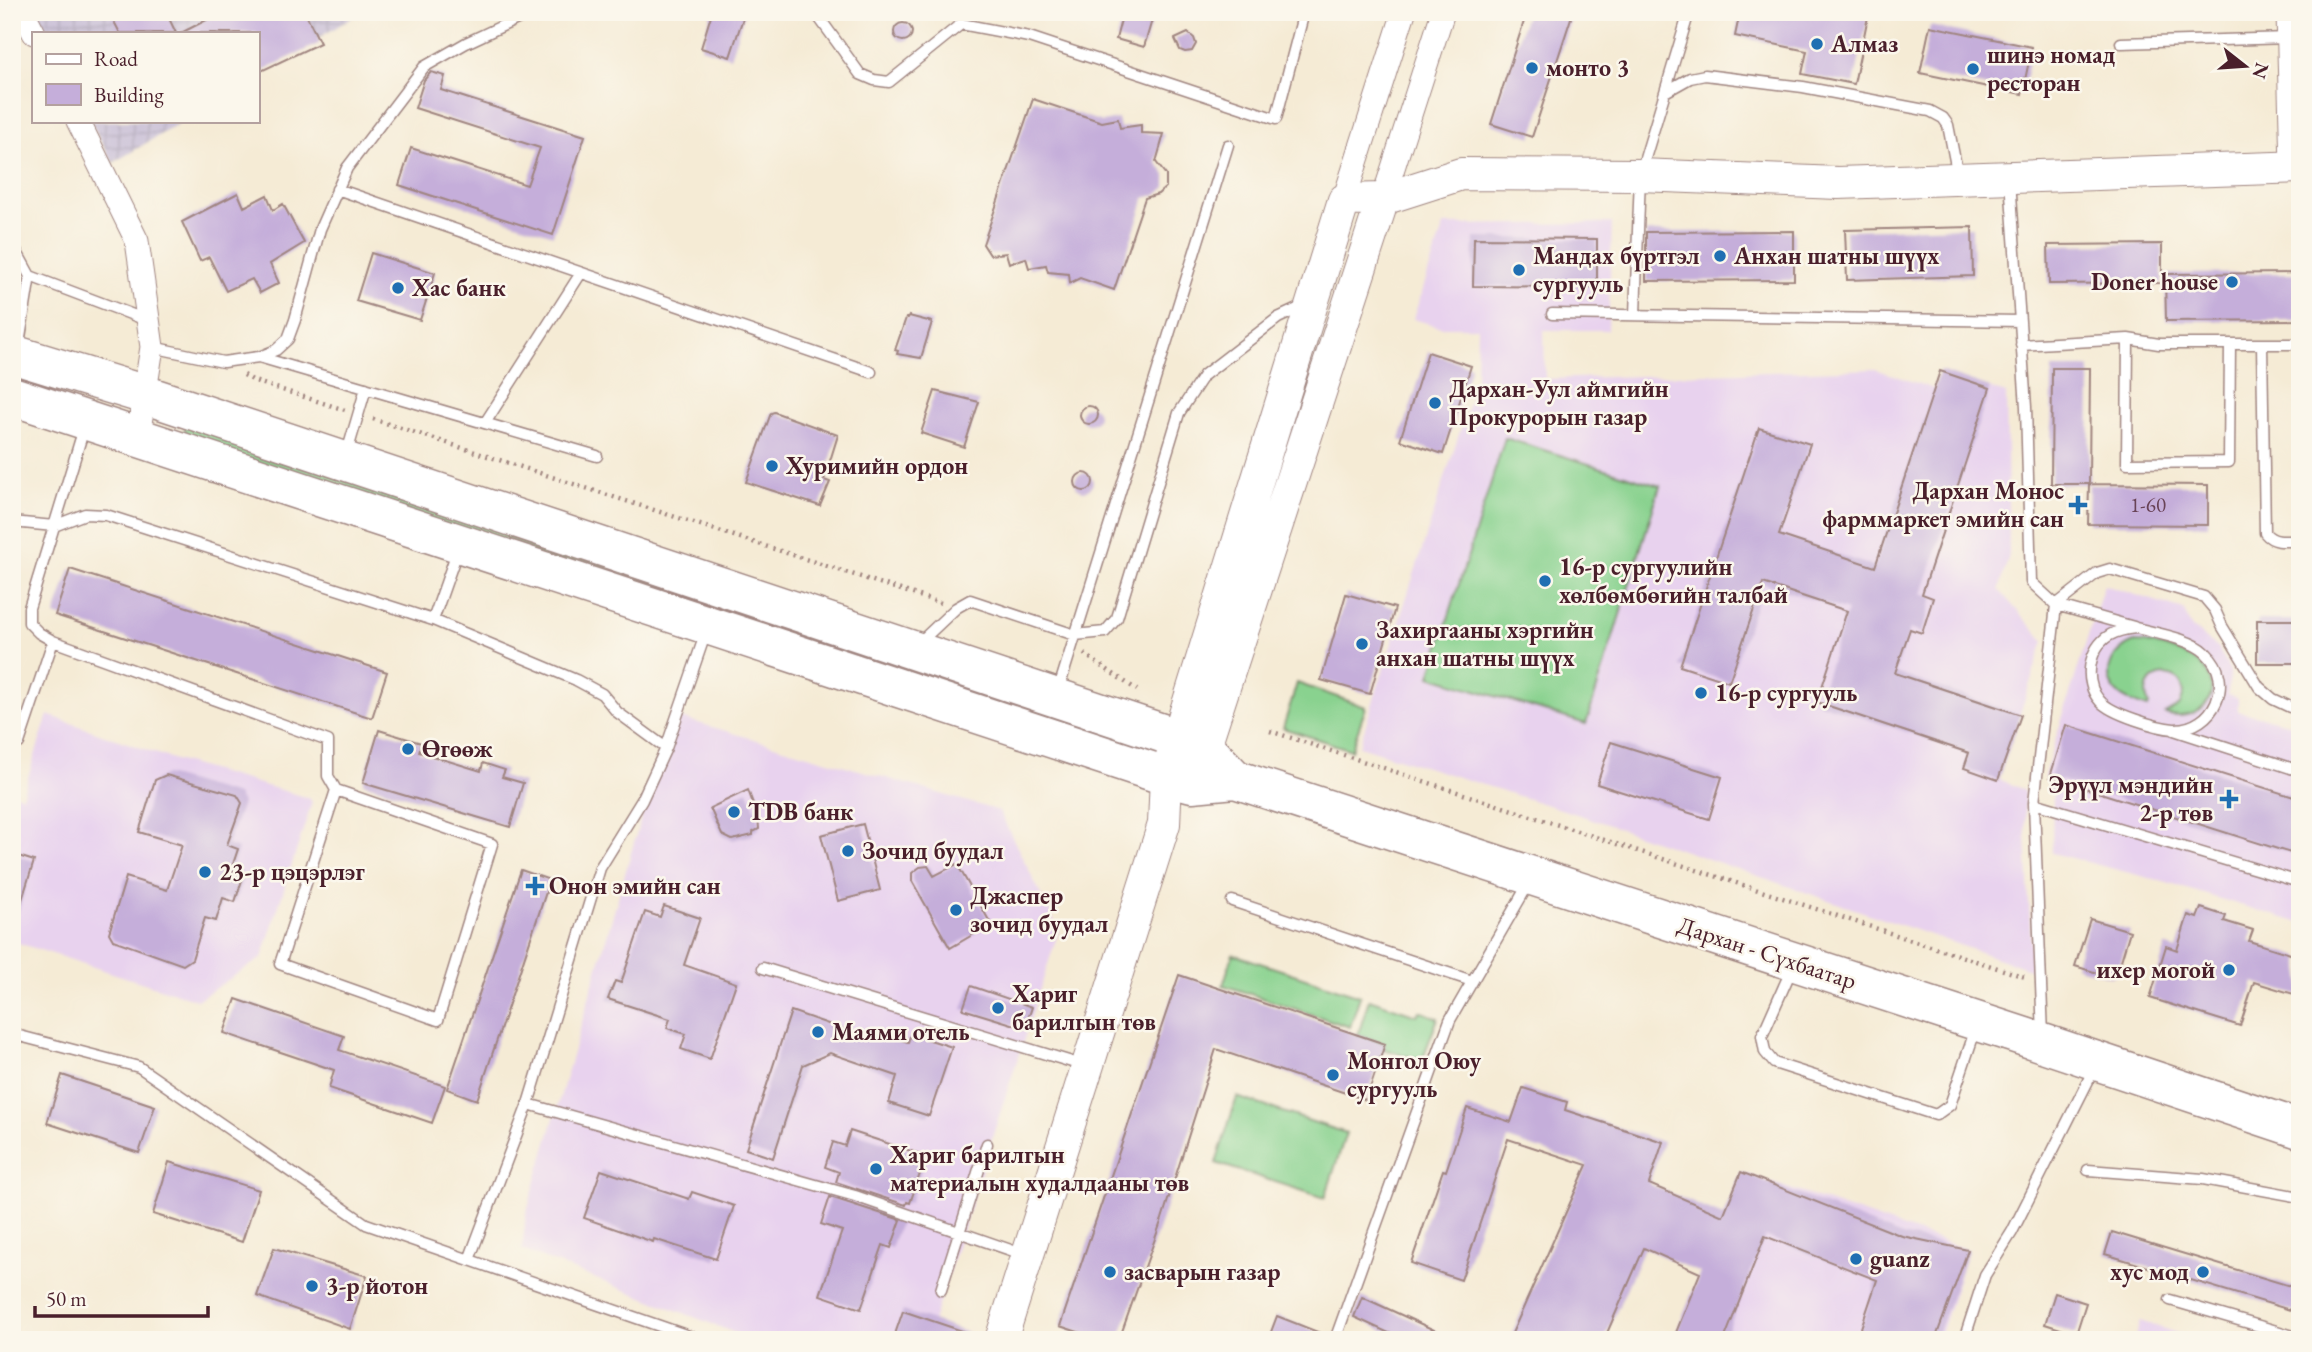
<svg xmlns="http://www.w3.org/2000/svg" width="2312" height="1352" font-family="'EB Garamond',serif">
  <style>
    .built { fill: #e8d2ee }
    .industrial { fill: url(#industrial-grid) }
    .grass { fill: #89d28f; stroke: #6a785d; stroke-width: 2 }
    .building { fill: #c5aeda }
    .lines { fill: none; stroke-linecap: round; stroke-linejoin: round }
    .lane-casing { stroke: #a08580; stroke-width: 13 }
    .street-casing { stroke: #a08580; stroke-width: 25 }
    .secondary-casing { stroke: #a08580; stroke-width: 34 }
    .highway-casing { stroke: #a08580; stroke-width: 41 }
    .path { stroke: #a08580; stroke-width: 4.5; stroke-dasharray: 2 5; stroke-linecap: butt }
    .lane { stroke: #fff; stroke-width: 10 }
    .street { stroke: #fff; stroke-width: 23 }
    .secondary { stroke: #fff; stroke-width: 32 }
    .highway { stroke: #fff; stroke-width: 38 }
    .poi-dot { fill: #1f6fb2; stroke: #fbf7ec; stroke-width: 2.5 }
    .labels { text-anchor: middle; stroke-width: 5; stroke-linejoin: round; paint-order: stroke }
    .number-label { font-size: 21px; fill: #694357 }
    .poi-label { font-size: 24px; font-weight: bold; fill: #4a1f2b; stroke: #fbf7ec; text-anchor: start }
    .street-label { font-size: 24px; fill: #4a1f2b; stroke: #fbf7ec }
  </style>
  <defs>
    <pattern id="industrial-grid" width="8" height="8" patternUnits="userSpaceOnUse" patternTransform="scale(1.75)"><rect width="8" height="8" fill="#c9bfd7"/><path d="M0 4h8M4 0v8" fill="none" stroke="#aea4b9"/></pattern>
  </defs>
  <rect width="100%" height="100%" fill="#fbf7ec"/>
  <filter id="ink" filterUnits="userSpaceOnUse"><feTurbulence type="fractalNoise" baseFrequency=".0143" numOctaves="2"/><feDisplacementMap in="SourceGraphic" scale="14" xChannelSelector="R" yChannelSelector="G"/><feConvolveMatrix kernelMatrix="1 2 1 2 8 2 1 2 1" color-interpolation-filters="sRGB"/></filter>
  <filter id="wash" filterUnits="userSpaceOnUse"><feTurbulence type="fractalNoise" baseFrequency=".00686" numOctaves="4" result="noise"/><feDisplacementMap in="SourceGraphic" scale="28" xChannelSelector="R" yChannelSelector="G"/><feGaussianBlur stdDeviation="1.57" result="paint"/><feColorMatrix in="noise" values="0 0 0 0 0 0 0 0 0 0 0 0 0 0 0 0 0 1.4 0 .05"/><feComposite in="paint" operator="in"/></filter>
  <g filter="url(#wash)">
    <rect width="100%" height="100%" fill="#f5ebd5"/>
    <!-- built -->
    <path class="built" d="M 1612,223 L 1608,330 L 1544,330 L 1545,379 L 1875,369 L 1934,389 L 1940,371 L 2006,394 L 2009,555 L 1999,590 L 2044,641 L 1998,779 L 2024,790 L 2032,970 L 1583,816 L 1359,746 L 1476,381 L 1477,327 L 1441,327 L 1413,319 L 1444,225 Z
      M 2104,585 L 2184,610 L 2190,626 L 2218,648 L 2230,671 L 2228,694 L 2238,699 L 2238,711 L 2300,726 L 2300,923 L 2157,880 L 2052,853 L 2053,796 L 2044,776 Z
      M 48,715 L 175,760 L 309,798 L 312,802 L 262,958 L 197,1000 L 12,941 L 12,793 L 22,796 Z
      M 671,715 L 999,811 L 1059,930 L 927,1340 L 753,1340 L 522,1250 L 526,1215 Z
      M 1741,1172 L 1968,1250 L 1938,1340 L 1673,1340 Z
      M 2140,1321 L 2198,1340 L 2134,1340 Z"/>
    <!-- industrial -->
    <path class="industrial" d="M 32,12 L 357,12 L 358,14 L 257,75 L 257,33 L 43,33 Z
      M 90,121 L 183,121 L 113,163 Z"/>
    <!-- grass -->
    <path class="grass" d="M 187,422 L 1113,730 L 1108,743 L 182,438 Z
      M 1505,438 L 1660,486 L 1586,724 L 1430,676 Z
      M 2135,642 C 2153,642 2200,656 2208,674 C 2222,704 2192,722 2165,714 L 2180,705 L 2184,693 L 2180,681 C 2161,666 2138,683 2149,705 L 2148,708 C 2138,704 2126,702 2118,694 C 2099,675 2113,649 2135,642 Z
      M 1297,683 L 1366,707 L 1351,750 L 1283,728 Z
      M 1233,954 L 1360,996 L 1350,1027 L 1223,985 Z
      M 1369,999 L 1417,1015 L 1420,1011 L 1438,1018 L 1422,1060 L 1383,1049 L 1385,1044 L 1358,1035 Z
      M 1237,1097 L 1346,1133 L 1325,1198 L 1216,1163 Z"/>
    <g id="blocks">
      <!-- building -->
      <path class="building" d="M 109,12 L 166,12 L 176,33 L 120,33 Z
        M 222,12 L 305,12 L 320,43 L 257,73 L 257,33 L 181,33 Z
        M 712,12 L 745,12 L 730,57 L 701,48 Z
        M 1123,12 L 1152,20 L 1144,47 L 1116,39 Z
        M 1527,12 L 1573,12 L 1532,137 L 1491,124 Z
        M 1740,12 L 1869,12 L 1854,84 L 1802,74 L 1807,51 L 1735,36 Z
        M894 32a9 9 0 1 1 18 0a9 9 0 1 1-18 0Z
        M 1930,26 L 2032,47 L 2022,94 L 1920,73 Z
        M 1188,33 L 1194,38 L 1196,44 L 1192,51 L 1185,52 L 1180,50 L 1175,39 Z
        M 431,72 L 445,76 L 441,90 L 585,136 L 553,235 L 399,185 L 411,148 L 527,185 L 540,148 L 415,108 L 424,80 Z
        M 1033,99 L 1102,122 L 1118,119 L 1120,128 L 1141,125 L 1141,133 L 1164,134 L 1156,162 L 1166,175 L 1166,187 L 1158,194 L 1145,198 L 1114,290 L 1080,278 L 1070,283 L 1069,274 L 1048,272 L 1046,265 L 1029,268 L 1026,258 L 1009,263 L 1006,253 L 990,255 L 983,244 Z
        M 238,193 L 244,207 L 267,195 L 273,210 L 283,204 L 304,243 L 270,264 L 279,283 L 260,293 L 252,279 L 226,291 L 209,257 L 200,261 L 182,222 Z
        M 1972,227 L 1973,276 L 1847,280 L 1845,230 Z
        M 1794,231 L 1794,280 L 1646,281 L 1646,232 Z
        M 1474,238 L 1597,239 L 1597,287 L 1473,286 Z
        M 2162,244 L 2162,283 L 2049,284 L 2048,245 Z
        M 371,253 L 435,273 L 420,320 L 356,301 Z
        M 2300,273 L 2300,320 L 2166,321 L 2165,274 Z
        M 909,316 L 932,322 L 921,358 L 897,354 L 898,351 L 895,350 L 906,318 L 908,318 Z
        M 1428,352 L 1471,366 L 1443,454 L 1400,440 Z
        M 2052,368 L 2090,368 L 2089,484 L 2051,484 Z
        M 1940,371 L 1990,388 L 1922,594 L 1933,598 L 1922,633 L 1910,629 L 1895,673 L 2021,715 L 1998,780 L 1964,768 L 1969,753 L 1817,702 L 1847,611 L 1763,583 L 1729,682 L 1680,666 L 1759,428 L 1810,444 L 1779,535 L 1875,567 Z
        M 935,391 L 979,402 L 964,447 L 921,433 Z
        M1080 415a9 9 0 1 1 18 0a9 9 0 1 1-18 0Z
        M 774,412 L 838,435 L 824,480 L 830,482 L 820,506 L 746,482 L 771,413 Z
        M1075 482a9 9 0 1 1 18 0a9 9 0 1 1-18 0Z
        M 2089,484 L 2208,485 L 2208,525 L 2088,524 Z
        M 70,569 L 387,672 L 372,718 L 55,615 Z
        M 1346,594 L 1395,608 L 1370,694 L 1321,680 Z
        M 2257,620 L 2300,620 L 2300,663 L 2257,663 Z
        M 2066,725 L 2300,799 L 2300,856 L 2050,777 Z
        M 379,730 L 421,743 L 419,752 L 481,771 L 483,763 L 505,770 L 502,777 L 523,783 L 510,827 L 363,783 Z
        M 1611,742 L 1722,777 L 1709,819 L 1597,784 Z
        M 166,775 L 237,795 L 242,803 L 227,845 L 238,849 L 231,870 L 244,874 L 235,902 L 223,898 L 216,921 L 205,918 L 192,959 L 183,965 L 113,940 L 109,933 L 126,877 L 167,890 L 182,845 L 139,832 L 155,780 Z
        M 748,790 L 758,817 L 759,829 L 753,832 L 753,835 L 732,840 L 722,835 L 710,808 Z
        M 863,824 L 880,890 L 838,901 L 821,835 Z
        M 12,854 L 34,861 L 17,916 L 12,916 Z
        M 957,864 L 991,924 L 950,948 L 912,881 L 912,873 L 920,867 L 928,866 L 934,876 Z
        M 521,870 L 550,880 L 477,1100 L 447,1089 Z
        M 664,906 L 700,918 L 684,965 L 736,983 L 710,1059 L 681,1049 L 686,1034 L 667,1028 L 670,1019 L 608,999 L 615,981 L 621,983 L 645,912 L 660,917 Z
        M 2201,908 L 2226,916 L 2224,921 L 2253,930 L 2249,941 L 2300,957 L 2300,996 L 2254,982 L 2240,1026 L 2150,998 L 2166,946 L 2177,950 L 2188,915 L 2197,918 Z
        M 2090,919 L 2130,931 L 2117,974 L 2110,977 L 2075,966 Z
        M 1179,975 L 1385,1044 L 1366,1100 L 1216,1049 L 1162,1219 L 1119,1340 L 1102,1340 L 1060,1326 Z
        M 971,986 L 1032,1007 L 1025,1028 L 963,1009 Z
        M 236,999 L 344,1036 L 339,1050 L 445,1086 L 432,1123 L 329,1088 L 334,1070 L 224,1033 Z
        M 791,1011 L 868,1038 L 871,1030 L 908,1042 L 911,1034 L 952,1047 L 929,1116 L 889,1103 L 897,1076 L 830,1053 L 803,1065 L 773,1158 L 746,1149 Z
        M 62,1075 L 155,1106 L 139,1153 L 47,1123 Z
        M 1523,1088 L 1567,1102 L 1565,1110 L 1663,1142 L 1649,1184 L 1723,1216 L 1741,1172 L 1902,1236 L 1968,1250 L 1935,1340 L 1857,1340 L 1877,1280 L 1765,1236 L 1724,1340 L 1673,1340 L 1700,1273 L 1644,1248 L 1604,1340 L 1509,1340 L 1587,1165 L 1508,1139 L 1461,1280 L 1411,1263 L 1443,1170 L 1446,1171 L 1467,1108 L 1511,1122 Z
        M 850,1131 L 926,1156 L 910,1203 L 907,1202 L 906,1205 L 836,1182 L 839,1172 L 825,1167 L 833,1142 L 845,1146 Z
        M 169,1162 L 259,1190 L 242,1242 L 153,1214 Z
        M 601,1170 L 689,1199 L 692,1192 L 734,1206 L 716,1259 L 654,1239 L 653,1242 L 584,1218 Z
        M 830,1197 L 901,1220 L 891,1248 L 883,1245 L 861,1309 L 820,1295 L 842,1231 L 821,1224 Z
        M 2112,1232 L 2300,1289 L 2300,1313 L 2105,1254 Z
        M 274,1248 L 367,1276 L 350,1329 L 257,1296 Z
        M 2055,1293 L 2086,1303 L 2076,1334 L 2045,1324 Z
        M 1362,1297 L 1456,1340 L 1404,1340 L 1354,1317 Z
        M 903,1311 L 977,1336 L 976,1340 L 893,1340 Z
        M 1277,1316 L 1328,1336 L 1327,1340 L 1268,1340 Z"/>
    </g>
  </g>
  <g filter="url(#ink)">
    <use href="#blocks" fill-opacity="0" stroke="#a08580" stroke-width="2"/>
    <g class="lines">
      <!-- lane casing -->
      <g class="lane-casing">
        <path id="lane" d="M 815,12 L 860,74 L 874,80 L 889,82 L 961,24 L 1029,37 L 1276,119 L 1304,12
          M 2121,43 L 2289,38
          M 1665,92 L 1690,78 L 1705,75 L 1803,87 L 1930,111 L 1943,118 L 1948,125 L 1958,176
          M 2010,180 L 2026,407 L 2031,582 L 2056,605 L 2034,803 L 2043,1036
          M 337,189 L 871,372
          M 12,243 L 30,276 L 149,321
          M 1552,314 L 2020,321
          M 1635,315 L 1640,175 L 1689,12
          M 2128,339 L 2127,463 L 2229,462 L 2230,344
          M 2262,344 L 2265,533 C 2274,544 2287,541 2300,540
          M 2021,345 L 2128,339 L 2159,344 L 2300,344
          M 152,347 L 223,362 L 259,357 L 276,350 L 288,339 L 295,320 L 320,229 L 347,168 L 424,67 L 466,43 L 532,12
          M 18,350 L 30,276
          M 259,357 L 597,456
          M 485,423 L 581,273
          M 85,425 L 29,608 L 29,623 L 39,633 L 53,641 L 328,741 L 328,776 L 336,790 L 492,844 L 438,1020 L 280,964 L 336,790
          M 346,456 L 366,388
          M 12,522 L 54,526 L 85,514 L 106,515 L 433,620 L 576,680 L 602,694 L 617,712 L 666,748
          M 2056,605 L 2097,573 L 2110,569 L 2204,597 L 2215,610 L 2222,626 L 2259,687 L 2273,699 L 2290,707 L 2300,709
          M 2056,605 L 2134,627
          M 433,620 L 458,549
          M 2136,628 C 2155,633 2192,639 2206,653 C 2236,681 2214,730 2174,729 C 2158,728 2111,714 2100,701 C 2083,682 2088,648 2110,635 C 2118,630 2126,629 2136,628 Z
          M 919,643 L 956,608 L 970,600 L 1075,635 L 1105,632 L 1117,618 L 1179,413 L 1204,375 L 1278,318 L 1306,305
          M 1058,691 L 1228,145
          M 2174,730 L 2300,771
          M 12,740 L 19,743 L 53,641
          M 2034,803 L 2296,881
          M 1232,901 L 1472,981
          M 1793,966 L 1762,1036 L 1765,1052 L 1774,1063 L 1936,1115 L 1950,1105 L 1976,1028
          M 763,968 L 1085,1066
          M 12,1034 L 139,1067 L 366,1224 L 700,1340
          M 528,1104 L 855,1196 L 1025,1255
          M 2088,1170 L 2203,1179 L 2300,1197
          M 469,1260 L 528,1104 L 600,868 L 642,800 L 666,748 L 706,632
          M 941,1290 L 987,1144
          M 2170,1300 L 2300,1338
          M 1335,1340 L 1450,1020 L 1529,883
          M 1964,1340 L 1985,1275 L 2012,1232 L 2095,1067"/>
      </g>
      <!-- street casing -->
      <g class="street-casing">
        <path id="street" d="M 23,12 L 34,33
          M 2288,12 L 2292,167
          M 78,121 L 137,241 L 152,347 L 138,436
          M 1383,199 L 1443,12
          M 1344,200 L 1404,12"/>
      </g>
      <!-- secondary casing -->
      <g class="secondary-casing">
        <path id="secondary" d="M 1197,770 L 1383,199
          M 1001,1340 L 1164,824 L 1166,776 L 1344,200 L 1383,199 L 1461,174 L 1640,175 L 1838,183 L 2300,167"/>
      </g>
      <!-- highway casing -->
      <g class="highway-casing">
        <path id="highway" d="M 12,354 L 146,395 L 1204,747 L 1235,779
          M 12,396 L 1166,776 L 1192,783 L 1235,779 L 2025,1037 L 2300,1129"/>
      </g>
      <!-- path -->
      <path class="path" d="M 244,375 L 254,381 L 345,410
        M 373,419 L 941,603
        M 1084,654 L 1137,690
        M 1270,731 L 2025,977"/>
      <!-- lane -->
      <use href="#lane" class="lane"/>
      <!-- street -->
      <use href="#street" class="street"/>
      <!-- secondary -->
      <use href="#secondary" class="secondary"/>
      <!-- highway -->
      <use href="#highway" class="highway"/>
    </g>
  </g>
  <!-- markers -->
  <g class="poi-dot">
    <circle cx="1817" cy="44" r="7"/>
    <circle cx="1532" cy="68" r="7"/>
    <circle cx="1973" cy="69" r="7"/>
    <circle cx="1720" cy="256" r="7"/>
    <circle cx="1519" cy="270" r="7"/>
    <circle cx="2232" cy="282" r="7"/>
    <circle cx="398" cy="288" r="7"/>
    <circle cx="1435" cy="403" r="7"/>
    <circle cx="772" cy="466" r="7"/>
    <path d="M2074.5 494.5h7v7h7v7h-7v7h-7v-7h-7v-7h7z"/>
    <circle cx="1545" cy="581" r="7"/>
    <circle cx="1362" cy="644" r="7"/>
    <circle cx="1701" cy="693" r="7"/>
    <circle cx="408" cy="749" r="7"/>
    <path d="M2225.5 788.5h7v7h7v7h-7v7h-7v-7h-7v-7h7z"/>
    <circle cx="734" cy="812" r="7"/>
    <circle cx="848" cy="851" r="7"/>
    <circle cx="205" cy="872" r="7"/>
    <path d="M531.5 875.5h7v7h7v7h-7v7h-7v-7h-7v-7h7z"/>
    <circle cx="956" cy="910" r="7"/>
    <circle cx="2229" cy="970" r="7"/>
    <circle cx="998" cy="1008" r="7"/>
    <circle cx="818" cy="1032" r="7"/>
    <circle cx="1333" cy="1075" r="7"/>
    <circle cx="876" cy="1169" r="7"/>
    <circle cx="1856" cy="1259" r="7"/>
    <circle cx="1110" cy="1272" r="7"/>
    <circle cx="2203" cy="1272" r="7"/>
    <circle cx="312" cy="1286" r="7"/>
  </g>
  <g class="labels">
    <!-- number labels -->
    <g class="number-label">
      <text x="2148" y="512">1-60</text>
    </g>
    <!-- poi labels -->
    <g class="poi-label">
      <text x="1831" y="52">Алмаз</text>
      <text x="1987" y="63">шинэ номад<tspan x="1987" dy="28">ресторан</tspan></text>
      <text x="1546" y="76">монто 3</text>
      <text x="1533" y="264">Мандах бүртгэл<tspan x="1533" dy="28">сургууль</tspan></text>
      <text x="1734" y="264">Анхан шатны шүүх</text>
      <text x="2218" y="290" text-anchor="end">Doner house</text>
      <text x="412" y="296">Хас банк</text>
      <text x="1449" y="397">Дархан-Уул аймгийн<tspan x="1449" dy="28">Прокурорын газар</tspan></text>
      <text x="786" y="474">Хуримийн ордон</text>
      <text x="2064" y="499" text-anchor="end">Дархан Монос<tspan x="2064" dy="28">фарммаркет эмийн сан</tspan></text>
      <text x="1559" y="575">16-р сургуулийн<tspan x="1559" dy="28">хөлбөмбөгийн талбай</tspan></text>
      <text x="1376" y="638">Захиргааны хэргийн<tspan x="1376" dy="28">анхан шатны шүүх</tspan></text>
      <text x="1715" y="701">16-р сургууль</text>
      <text x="422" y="757">Өгөөж</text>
      <text x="2213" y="793" text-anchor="end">Эрүүл мэндийн<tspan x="2213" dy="28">2-р төв</tspan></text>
      <text x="748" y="820">TDB банк</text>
      <text x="862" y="859">Зочид буудал</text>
      <text x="219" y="880">23-р цэцэрлэг</text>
      <text x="549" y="894">Онон эмийн сан</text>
      <text x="970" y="904">Джаспер<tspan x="970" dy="28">зочид буудал</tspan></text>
      <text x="2215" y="978" text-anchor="end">ихер могой</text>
      <text x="1012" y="1002">Хариг<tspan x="1012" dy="28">барилгын төв</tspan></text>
      <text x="832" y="1040">Маями отель</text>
      <text x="1347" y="1069">Монгол Оюу<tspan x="1347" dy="28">сургууль</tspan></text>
      <text x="890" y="1163">Хариг барилгын<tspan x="890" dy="28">материалын худалдааны төв</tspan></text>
      <text x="1870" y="1267">guanz</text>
      <text x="1124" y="1280">засварын газар</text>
      <text x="2189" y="1280" text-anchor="end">хус мод</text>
      <text x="326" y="1294">3-р йотон</text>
    </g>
    <!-- street labels -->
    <g class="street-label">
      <text transform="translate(1767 953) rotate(18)" y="8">Дархан - Сүхбаатар</text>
    </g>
  </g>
  <!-- margin -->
  <rect width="2312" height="1352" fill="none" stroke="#fbf7ec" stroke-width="42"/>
  <!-- legend -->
  <rect x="32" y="32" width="228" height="91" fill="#fbf7ec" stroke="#b4a19f" stroke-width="2"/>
  <rect x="46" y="54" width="35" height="10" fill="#ffffff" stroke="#b4a19f" stroke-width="2"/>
  <text x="94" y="66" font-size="21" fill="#4a1f2b">Road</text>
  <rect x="46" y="84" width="35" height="21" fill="#c5aeda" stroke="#b4a19f" stroke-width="2"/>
  <text x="94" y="102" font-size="21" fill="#4a1f2b">Building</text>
  <!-- north arrow -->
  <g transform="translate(2245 66) rotate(107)" stroke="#fbf7ec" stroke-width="5" paint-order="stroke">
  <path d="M0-5L12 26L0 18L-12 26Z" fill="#4a1f2b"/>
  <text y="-10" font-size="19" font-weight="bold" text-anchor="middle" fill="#4a1f2b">N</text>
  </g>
  <!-- scale -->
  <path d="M35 1306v10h173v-10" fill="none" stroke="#4a1f2b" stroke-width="3.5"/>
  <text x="46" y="1306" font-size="21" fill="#4a1f2b" stroke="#fbf7ec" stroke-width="5" paint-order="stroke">50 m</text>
</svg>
